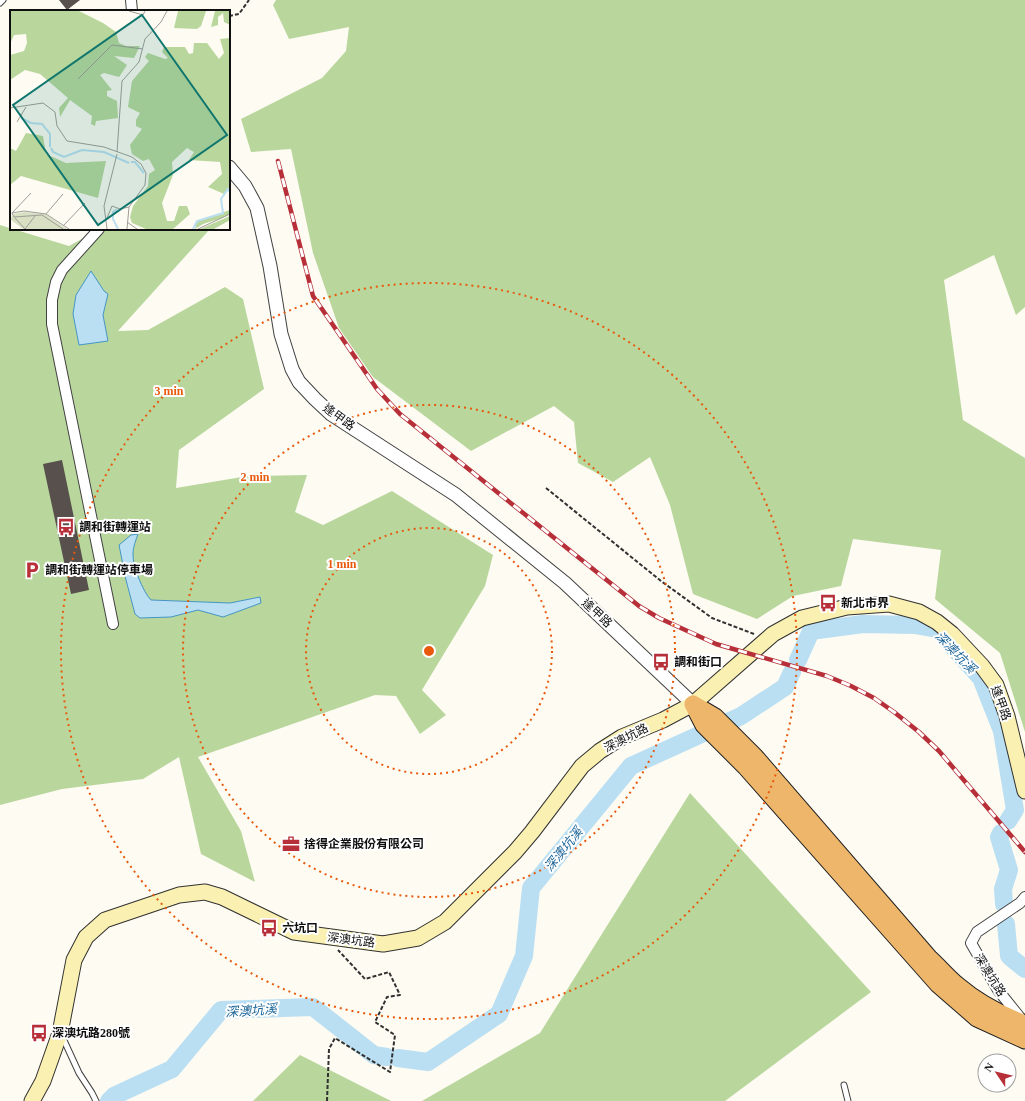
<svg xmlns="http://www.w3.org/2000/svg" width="1025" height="1101" font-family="'Times New Roman','Noto Sans TC',serif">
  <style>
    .forest { fill: #b9d79d }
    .water { fill: #badff2; stroke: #4595c5 }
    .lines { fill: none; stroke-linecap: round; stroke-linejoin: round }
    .river { stroke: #badff2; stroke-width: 18 }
    .building { fill: #57504c }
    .service-casing { stroke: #424242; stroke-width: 7 }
    .minor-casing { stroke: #424242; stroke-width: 12 }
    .tertiary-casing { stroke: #424242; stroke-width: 15 }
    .secondary-casing { stroke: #313131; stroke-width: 17 }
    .trunk-casing { stroke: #202020; stroke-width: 19 }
    .path { stroke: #313131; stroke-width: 2; stroke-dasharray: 4 2; stroke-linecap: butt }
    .service { stroke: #fff; stroke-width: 5 }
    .minor { stroke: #fff; stroke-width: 10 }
    .tertiary { stroke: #fff; stroke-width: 13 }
    .secondary { stroke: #faf0b1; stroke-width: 15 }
    .trunk { stroke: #eeb66a; stroke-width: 17 }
    .rail-casing { stroke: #b72f39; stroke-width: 4.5 }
    .rail { stroke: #fff; stroke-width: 3; stroke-dasharray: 9; stroke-linecap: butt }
    .ring { fill: none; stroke: #e8590c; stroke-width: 2; stroke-dasharray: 2 4 }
    .labels { text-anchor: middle; stroke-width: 4; stroke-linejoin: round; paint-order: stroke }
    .street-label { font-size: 12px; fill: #0f0f0f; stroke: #fff }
    .poi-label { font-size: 12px; font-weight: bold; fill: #0f0f0f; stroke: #fff; text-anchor: start }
    .water-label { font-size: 13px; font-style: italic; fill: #1f679a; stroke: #fff }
    .inset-river { fill: none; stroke: #badff2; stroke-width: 2 }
    .inset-road { fill: none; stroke: #9e9d97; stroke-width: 1 }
    .view { fill: #0f766e; fill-opacity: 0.15; stroke: #0f766e; stroke-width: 2 }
    .inset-edge { fill: none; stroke: #0f0f0f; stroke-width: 2 }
    .centre { fill: #e8590c; stroke: #fff; stroke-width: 2 }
    .ring-label { font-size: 12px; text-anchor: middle; font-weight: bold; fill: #e8590c; stroke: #fff; stroke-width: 4; stroke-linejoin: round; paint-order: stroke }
  </style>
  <rect width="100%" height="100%" fill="#fefbf2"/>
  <!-- forest -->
  <path class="forest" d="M 276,0 L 1025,0 L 1025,307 L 1016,315 L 994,255 L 944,280 L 963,420 L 1025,458 L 1025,732 L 1000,653 L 935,599 L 941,550 L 853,539 L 841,586 L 793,596 L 757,619 L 693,594 L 670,505 L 650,457 L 613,482 L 578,463 L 574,422 L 554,406 L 471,451 L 373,377 L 339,328 L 313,253 L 291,149 L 251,152 L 241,119 L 322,78 L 346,51 L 349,27 L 289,39 L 273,5 Z
    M 0,225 L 69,246 L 100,229 L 210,229 L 118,331 L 148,330 L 225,287 L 243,299 L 264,389 L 179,450 L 176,488 L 248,476 L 307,475 L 295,512 L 323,525 L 392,491 L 493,555 L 485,586 L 422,690 L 446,715 L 420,734 L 396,696 L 375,695 L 198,757 L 241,831 L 255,882 L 201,854 L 179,757 L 143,779 L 62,789 L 0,805 Z
    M 690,793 L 871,992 L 725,1101 L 422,1101 L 540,1033 Z
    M 300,1055 L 391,1101 L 253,1101 Z"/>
  <!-- water -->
  <path class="water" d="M 91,271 L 104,291 L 108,294 L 103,315 L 108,341 L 79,345 L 73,314 L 76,295 Z
    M 138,534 C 136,540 133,547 133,553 C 132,565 143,592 151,600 L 230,603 L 260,597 L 261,603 L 223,617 L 198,610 L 171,617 L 140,618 L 135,614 L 126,580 L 119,545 L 131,535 Z"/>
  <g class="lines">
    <!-- river -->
    <path class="river" d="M 798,660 L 811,631 L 863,624 L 915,625 L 937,629 L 981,678 L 1002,731 L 1015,810 L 1008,821
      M 1001,833 L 999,837 L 1009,870 L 1003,889 L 1004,904
      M 1006,924 L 1009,956 L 1025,969
      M 398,1058 L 428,1062 L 499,1014 L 524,956 L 531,888 L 631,766 L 741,716 L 785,687 L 792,672
      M 109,1101 L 114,1096 L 172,1069 L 221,1010 L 313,1007 L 374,1055 L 387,1057"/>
  </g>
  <!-- building -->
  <path class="building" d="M 59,0 L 80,0 L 67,10 Z
    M 62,460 L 89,590 L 71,594 L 43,464 Z"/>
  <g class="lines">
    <!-- service casing -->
    <g class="service-casing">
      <path id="service" d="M 0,3 L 3,0
        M 62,1036 L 79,1073 L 92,1093 L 96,1101
        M 844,1085 L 848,1101"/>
    </g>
    <!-- minor casing -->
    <g class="minor-casing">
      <path id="minor" d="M 131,0 L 132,11
        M 99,229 L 62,270 L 56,282 L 52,300 L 52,324 L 113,624
        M 1022,1020 L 998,990 L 971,943 L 977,932 L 1020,903 L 1025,897"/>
    </g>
    <!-- tertiary casing -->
    <g class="tertiary-casing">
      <path id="tertiary" d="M 229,167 L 245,186 L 257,208 L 270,266 L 281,334 L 292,369 L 299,382 L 315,399 L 331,414 L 456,495 L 565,583 L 693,704"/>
    </g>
    <!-- secondary casing -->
    <g class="secondary-casing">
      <path id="secondary" d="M 32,1101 L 43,1081 L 60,1033 L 74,960 L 86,937 L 105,920 L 179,895 L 205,892 L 222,897 L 294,932 L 383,944 L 418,938 L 445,922 L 515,852 L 532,832 L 582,766 L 600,751 L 622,737 L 663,720 L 693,704 L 773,634 L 802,618 L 847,607 L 889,604 L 919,612 L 937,622 L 952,634 L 982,666 L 996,685 L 1007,716 L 1025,791"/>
    </g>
    <!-- trunk casing -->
    <g class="trunk-casing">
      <path id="trunk" d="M 693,704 L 704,725 L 746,767 L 938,984 L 977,1018 L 1025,1040
        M 693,704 L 715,717 L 755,757 L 929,958 C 939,967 948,978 958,986 C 978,1003 1001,1015 1025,1024"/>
    </g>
    <!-- path -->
    <path class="path" d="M 229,16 L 239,14 L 249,0
      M 546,488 L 661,581 L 712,618 L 754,634
      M 327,1101 L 329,1049 L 335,1038 L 390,1072 L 395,1035 L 375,1022 L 387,997 L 400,995 L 389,972 L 365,979 L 338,950"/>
    <!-- service -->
    <use href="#service" class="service"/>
    <!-- minor -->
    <use href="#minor" class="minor"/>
    <!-- tertiary -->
    <use href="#tertiary" class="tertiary"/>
    <!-- secondary -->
    <use href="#secondary" class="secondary"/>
    <!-- trunk -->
    <use href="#trunk" class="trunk"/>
    <!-- rail casing -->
    <g class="rail-casing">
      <path id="rail" d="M 278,161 L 313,296 L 377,389 L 400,414 L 639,606 L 659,618 L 716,644 L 827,676 L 851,686 L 874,698 L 894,712 L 919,732 L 939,751 L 1025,852"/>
    </g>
    <!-- rail -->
    <use href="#rail" class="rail"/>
  </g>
  <!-- distance rings -->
  <g class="ring">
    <circle cx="429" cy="651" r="123"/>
    <circle cx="429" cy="651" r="246"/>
    <circle cx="429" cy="651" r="368"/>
  </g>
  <!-- icons -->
  <defs>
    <g id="bus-bare" transform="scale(1.38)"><path d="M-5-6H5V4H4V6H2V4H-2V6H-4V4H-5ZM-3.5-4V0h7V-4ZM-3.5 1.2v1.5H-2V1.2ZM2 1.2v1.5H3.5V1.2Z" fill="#b72f39" stroke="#fff" stroke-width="2.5" paint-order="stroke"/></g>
    <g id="parking-bare" transform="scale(1.38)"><path d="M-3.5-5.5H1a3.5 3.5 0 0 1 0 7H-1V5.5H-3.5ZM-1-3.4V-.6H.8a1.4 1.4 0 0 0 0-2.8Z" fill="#b72f39" stroke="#fff" stroke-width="2.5" paint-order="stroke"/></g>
    <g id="office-bare" transform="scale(1.38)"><path d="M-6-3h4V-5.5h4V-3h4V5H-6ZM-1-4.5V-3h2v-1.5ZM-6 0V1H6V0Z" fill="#b72f39" stroke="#fff" stroke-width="2.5" paint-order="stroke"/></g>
  </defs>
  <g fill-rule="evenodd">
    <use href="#bus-bare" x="66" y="527"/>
    <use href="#parking-bare" x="32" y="570"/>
    <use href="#bus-bare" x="828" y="603"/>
    <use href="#bus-bare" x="661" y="662"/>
    <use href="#office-bare" x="291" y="844"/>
    <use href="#bus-bare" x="269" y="928"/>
    <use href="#bus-bare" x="39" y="1033"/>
  </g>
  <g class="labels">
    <!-- street labels -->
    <g class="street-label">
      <text transform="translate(339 417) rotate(36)" y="4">逢甲路</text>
      <text transform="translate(597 613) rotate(43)" y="4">逢甲路</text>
      <text transform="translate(1001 703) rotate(70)" y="4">逢甲路</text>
      <text transform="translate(626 738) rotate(-27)" y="4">深澳坑路</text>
      <text transform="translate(351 940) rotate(7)" y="4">深澳坑路</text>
      <text transform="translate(990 975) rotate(58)" y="4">深澳坑路</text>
    </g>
    <!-- poi labels -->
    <g class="poi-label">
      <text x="79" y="531">調和街轉運站</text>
      <text x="45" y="574">調和街轉運站停車場</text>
      <text x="841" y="607">新北市界</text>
      <text x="674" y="666">調和街口</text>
      <text x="304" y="848">捨得企業股份有限公司</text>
      <text x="282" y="932">六坑口</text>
      <text x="52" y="1037">深澳坑路280號</text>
    </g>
    <!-- water labels -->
    <g class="water-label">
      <text transform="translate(956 652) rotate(46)" y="5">深澳坑溪</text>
      <text transform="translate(563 849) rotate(-51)" y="5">深澳坑溪</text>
      <text transform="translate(251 1010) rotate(-4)" y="5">深澳坑溪</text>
    </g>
  </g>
  <!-- overview -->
  <g transform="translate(10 10)">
    <rect width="220" height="220" fill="#fefbf2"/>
    <path d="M 0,1 L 69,1 L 93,13 L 106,22 L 109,33 L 116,36 L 130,36 L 124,48 L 104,46 L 117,55 L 109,67 L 94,63 L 90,65 L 102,80 L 97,81 L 97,86 L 107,91 L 108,108 L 86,111 L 85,116 L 81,114 L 82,106 L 60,90 L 50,107 L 49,98 L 58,88 L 30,64 L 15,60 L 0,70 L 0,45 L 14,41 L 17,33 L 16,24 L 4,25 L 0,34 ZM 168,1 L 196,1 L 191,16 L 187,19 L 164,18 ZM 205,1 L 220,1 L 220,15 L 214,12 L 213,3 L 208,7 L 208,15 L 201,17 ZM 220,28 L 220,179 L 214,184 L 198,177 L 212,164 L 210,152 L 179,150 L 184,142 L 177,138 L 162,152 L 163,165 L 152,193 L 157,211 L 164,211 L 169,196 L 177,196 L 180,204 L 163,219 L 136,219 L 122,213 L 120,207 L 123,196 L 138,176 L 139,164 L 145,160 L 139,149 L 133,151 L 122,144 L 120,135 L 132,119 L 126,116 L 126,110 L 130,103 L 118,97 L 122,71 L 139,51 L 135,47 L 138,43 L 155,49 L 158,48 L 152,42 L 154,37 L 175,37 L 179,44 L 183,43 L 184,33 L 197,33 L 209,49 L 214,43 L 210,29 ZM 16,123 L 33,126 L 36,144 L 56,153 L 96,151 L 88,188 L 11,166 L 0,175 L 0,138 L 6,141 ZM 220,200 L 220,204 L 212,208 L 193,214 L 185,219 L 187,211 ZM 220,206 L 220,210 L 204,219 L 190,219 Z" fill="#b9d79d"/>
    <path d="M 14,202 L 35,204 L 57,219 L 13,219 L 0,209 L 4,204 Z" fill="#d7e0c3"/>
    <path class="inset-river" d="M 11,108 L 21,113 L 32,114 L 40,124 L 40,137M 41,138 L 43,142 L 54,147 L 72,140 L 94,142 L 119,153M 121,152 L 125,152 L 134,163M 107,199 L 103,202 L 103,209 L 108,219M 183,219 L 187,211 L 213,203 L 211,189 L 218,179 L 220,182"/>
    <path class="inset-road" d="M 119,1 L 133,5 L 135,1M 68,69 L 102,35 L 133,39M 0,98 L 33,93 L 45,102 L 47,116 L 57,131 L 94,137 L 122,147 L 131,154 L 136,163 L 135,175 L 119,197 L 117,219M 7,112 L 16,97M 107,142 L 112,71 L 129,52 L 135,29 L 151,12 L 157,1M 2,203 L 14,201 L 36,204 L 59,219M 2,203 L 4,207 L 32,205 L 53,219M 2,203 L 21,183M 36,204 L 53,184M 5,208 L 15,219 L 25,206M 97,208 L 102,196 L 110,199 L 119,197M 117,212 L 127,219M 53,216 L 75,193M 97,219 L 94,196 L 107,144M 188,219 L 220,204"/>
    <path class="view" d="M 132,5 L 217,125 L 88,215 L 3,95 Z"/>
    <rect width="220" height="220" class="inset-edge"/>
  </g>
  <circle cx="429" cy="651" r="6" class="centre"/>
  <g class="ring-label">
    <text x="169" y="395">3 min</text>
    <text x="255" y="481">2 min</text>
    <text x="342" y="568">1 min</text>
  </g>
  <!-- north arrow -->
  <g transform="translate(997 1073) rotate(305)"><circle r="19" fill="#ffffff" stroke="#9f9f9f"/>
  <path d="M0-3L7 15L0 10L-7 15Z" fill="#b72f39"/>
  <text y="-6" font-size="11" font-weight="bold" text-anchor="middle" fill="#0f0f0f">N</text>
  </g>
</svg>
